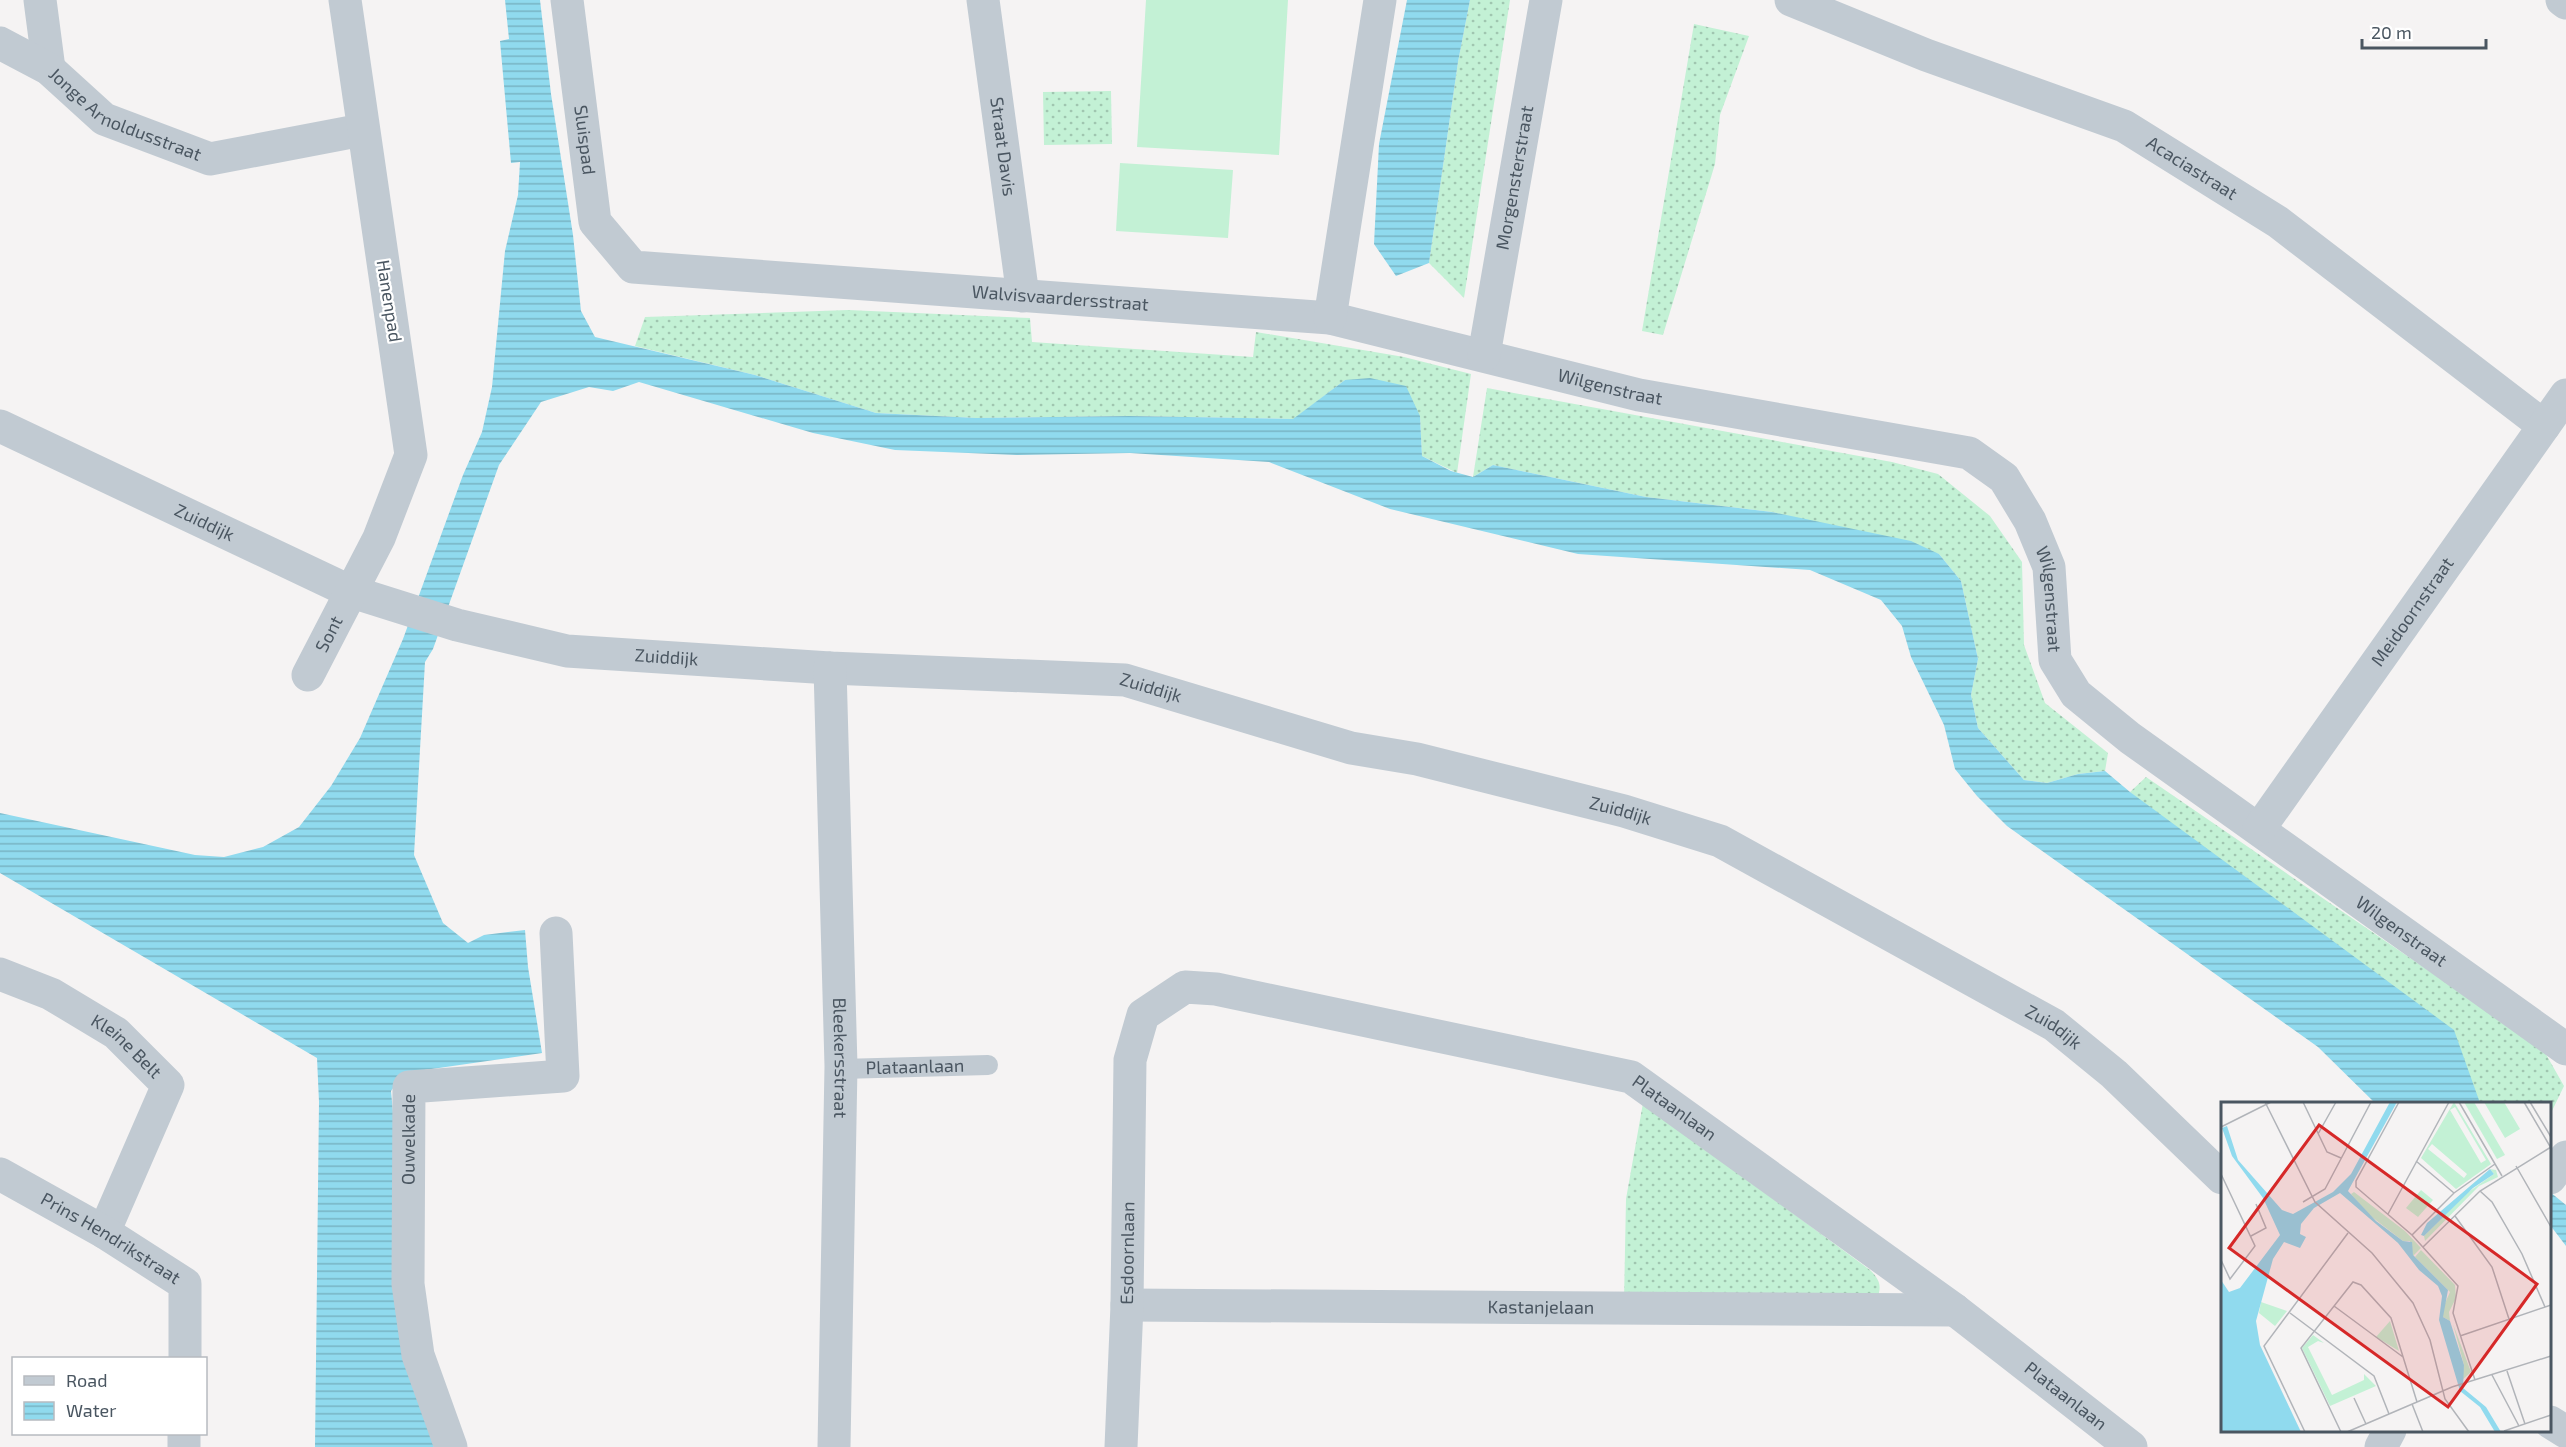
<svg xmlns="http://www.w3.org/2000/svg" width="2566" height="1447" font-family="'Exo 2',sans-serif">
  <style>
    .grass { fill: url(#grass-dots) }
    .garden { fill: #c3f1d5 }
    .water { fill: url(#water-rules) }
    .lines { fill: none; stroke-linecap: round; stroke-linejoin: round }
    .lane { stroke: #c1cad2; stroke-width: 20 }
    .street { stroke: #c1cad2; stroke-width: 33 }
    .labels { text-anchor: middle; stroke-width: 4.5; stroke-linejoin: round; paint-order: stroke }
    .street-label { font-size: 18px; fill: #4a5661; stroke: #fff }
    .inset-road { fill: none; stroke: #b1b4b9; stroke-width: 1.5 }
    .view { fill: #d62828; fill-opacity: 0.15; stroke: #d62828; stroke-width: 3 }
    .inset-edge { fill: none; stroke: #4a5661; stroke-width: 3 }
  </style>
  <defs>
    <pattern id="grass-dots" width="8" height="8" patternUnits="userSpaceOnUse" patternTransform="scale(1.5)"><rect width="8" height="8" fill="#c3f1d5"/><path d="M2 2h.1M6 6h.1" fill="none" stroke="#a0c6b0" stroke-width="1.8" stroke-linecap="round"/></pattern>
    <pattern id="water-rules" width="6" height="5" patternUnits="userSpaceOnUse" patternTransform="scale(1.5)"><rect width="6" height="5" fill="#90daee"/><path d="M0 2.5h6" fill="none" stroke="#78b4c4"/></pattern>
  </defs>
  <rect width="100%" height="100%" fill="#f5f3f3"/>
  <!-- grass -->
  <path class="grass" d="M 1470,0 L 1510,0 L 1464,298 L 1429,263 L 1458,62 Z
    M 1694,24 L 1749,36 L 1720,115 L 1715,164 L 1663,335 L 1642,331 Z
    M 1111,91 L 1112,144 L 1044,145 L 1043,92 Z
    M 848,310 L 1030,318 L 1032,342 L 1253,357 L 1256,332 L 1404,357 L 1471,374 L 1457,473 L 1422,456 L 1420,416 L 1345,380 L 1294,419 L 1129,416 L 976,418 L 876,413 L 755,375 L 635,346 L 645,317 Z
    M 1487,388 L 1892,462 L 1938,474 L 1990,516 L 2022,562 L 2024,645 L 2045,703 L 2108,753 L 2105,771 L 2078,774 L 2047,783 L 2024,780 L 1978,728 L 1971,695 L 1978,659 L 1961,581 L 1939,554 L 1772,512 L 1646,497 L 1493,465 L 1473,477 Z
    M 2146,777 L 2543,1049 L 2564,1086 L 2550,1115 L 2550,1104 L 2480,1103 L 2475,1093 L 2130,792 Z
    M 1643,1103 L 1870,1270 C 1880,1280 1882,1286 1877,1299 L 1624,1301 L 1626,1199 Z"/>
  <!-- garden -->
  <path class="garden" d="M 1146,0 L 1288,0 L 1279,155 L 1137,147 Z
    M 1120,163 L 1233,170 L 1228,238 L 1116,231 Z"/>
  <!-- water -->
  <path class="water" d="M 505,0 L 540,0 L 551,94 L 573,235 L 581,311 L 595,337 L 755,375 L 876,413 L 976,418 L 1129,416 L 1293,419 L 1345,380 L 1370,378 L 1406,386 L 1420,416 L 1422,456 L 1451,471 L 1473,477 L 1493,465 L 1646,497 L 1772,512 L 1911,541 L 1939,554 L 1961,581 L 1978,659 L 1971,695 L 1978,728 L 2024,780 L 2047,783 L 2078,774 L 2105,771 L 2130,792 L 2454,1030 L 2480,1103 L 2375,1103 L 2318,1047 L 2007,826 L 1977,796 L 1955,769 L 1944,725 L 1911,657 L 1902,626 L 1881,600 L 1810,570 L 1578,554 L 1390,509 L 1269,462 L 1130,453 L 1017,455 L 895,450 L 813,433 L 639,382 L 613,391 L 589,387 L 541,402 L 499,465 L 433,649 L 425,662 L 414,855 L 443,923 L 468,943 L 484,935 L 525,930 L 528,967 L 542,1053 L 404,1073 L 391,1091 L 421,1409 L 434,1447 L 315,1447 L 319,1102 L 317,1058 L 0,873 L 0,813 L 195,855 L 224,857 L 263,847 L 299,827 L 331,786 L 360,738 L 403,639 L 463,475 L 482,432 L 492,387 L 505,251 L 518,195 L 520,162 L 511,163 L 500,41 L 509,39 Z
    M 1407,0 L 1470,0 L 1458,62 L 1429,263 L 1396,276 L 1374,244 L 1379,144 Z
    M 2550,1192 L 2566,1205 L 2566,1246 L 2550,1225 Z"/>
  <g class="lines">
    <!-- lane -->
    <path class="lane" id="s1" d="M 841,1069 L 988,1065"/>
    <!-- street -->
    <g class="street">
      <path d="M 40,0 L 49,69"/>
      <path id="s2" d="M 567,0 L 595,222 L 633,267 L 1330,318 L 1639,395 L 1969,453 L 2004,478 L 2030,521 L 2049,567 L 2055,660 L 2076,694 L 2130,738 L 2566,1049"/>
      <path id="s3" d="M 983,0 L 1023,296"/>
      <path id="s4" d="M 1791,0 L 1926,55 L 2124,126 L 2278,222 L 2544,426"/>
      <path d="M 2562,0 L 2566,3"/>
      <path id="s5" d="M 0,43 L 49,69 L 104,119 L 210,159 L 362,130"/>
      <path d="M 1330,318 L 1380,0"/>
      <path id="s6" d="M 1484,355 L 1546,0"/>
      <path id="s7" d="M 0,426 L 349,591 L 457,625 L 567,651 L 830,668 L 1125,680 L 1351,748 L 1417,759 L 1624,811 L 1720,841 L 2054,1025 L 2114,1074 L 2222,1178"/>
      <path id="s8" d="M 830,668 L 841,1066 L 834,1447"/>
      <path id="s9" d="M 308,675 L 379,538 L 411,455 L 345,0"/>
      <path id="s10" d="M 2259,829 L 2566,395"/>
      <path id="s11" d="M 0,974 L 51,994 L 116,1033 L 168,1085 L 104,1232"/>
      <path id="s12" d="M 0,1174 L 104,1232 L 185,1284 L 185,1358"/>
      <path d="M 2550,1178 L 2566,1157"/>
      <path id="s13" d="M 1127,1305 L 1955,1310"/>
      <path d="M 2550,1422 L 2566,1432"/>
      <path d="M 184,1447 L 184,1434"/>
      <path id="s14" d="M 451,1447 L 418,1355 L 408,1284 L 409,1087 L 563,1076 L 556,933"/>
      <path id="s15" d="M 1121,1447 L 1127,1305 L 1130,1060 L 1143,1015 L 1185,987 L 1216,989 L 1631,1077 L 1955,1310 L 2131,1447"/>
      <path d="M 2381,1447 L 2390,1430"/>
    </g>
  </g>
  <g class="labels">
    <!-- street labels -->
    <g class="street-label">
      <text dy="6" stroke="none"><textPath href="#s5" startOffset="146">Jonge Arnoldusstraat</textPath></text>
      <text dy="6" stroke="none"><textPath href="#s2" startOffset="141">Sluispad</textPath></text>
      <text dy="6" stroke="none"><textPath href="#s3" startOffset="148">Straat Davis</textPath></text>
      <text dy="6" stroke="none"><textPath href="#s4" startOffset="436">Acaciastraat</textPath></text>
      <text dy="6" stroke="none"><textPath href="#s6" startOffset="180">Morgensterstraat</textPath></text>
      <text dy="6" stroke="none"><textPath href="#s2" startOffset="711">Walvisvaardersstraat</textPath></text>
      <text transform="translate(389 301) rotate(81)" y="6">Hanenpad</text>
      <text dy="6" stroke="none"><textPath href="#s2" startOffset="1270">Wilgenstraat</textPath></text>
      <text dy="6" stroke="none"><textPath href="#s7" startOffset="226">Zuiddijk</textPath></text>
      <text dy="6" stroke="none"><textPath href="#s2" startOffset="1810">Wilgenstraat</textPath></text>
      <text dy="6" stroke="none"><textPath href="#s10" startOffset="266">Meidoornstraat</textPath></text>
      <text dy="6" stroke="none"><textPath href="#s9" startOffset="46">Sont</textPath></text>
      <text dy="6" stroke="none"><textPath href="#s7" startOffset="712">Zuiddijk</textPath></text>
      <text dy="6" stroke="none"><textPath href="#s7" startOffset="1198">Zuiddijk</textPath></text>
      <text dy="6" stroke="none"><textPath href="#s7" startOffset="1684">Zuiddijk</textPath></text>
      <text dy="6" stroke="none"><textPath href="#s2" startOffset="2314">Wilgenstraat</textPath></text>
      <text dy="6" stroke="none"><textPath href="#s7" startOffset="2170">Zuiddijk</textPath></text>
      <text dy="6" stroke="none"><textPath href="#s11" startOffset="147">Kleine Belt</textPath></text>
      <text dy="6" stroke="none"><textPath href="#s8" startOffset="390">Bleekersstraat</textPath></text>
      <text dy="6" stroke="none"><textPath href="#s1" startOffset="74">Plataanlaan</textPath></text>
      <text dy="6" stroke="none"><textPath href="#s15" startOffset="993">Plataanlaan</textPath></text>
      <text dy="6" stroke="none"><textPath href="#s14" startOffset="314">Ouwelkade</textPath></text>
      <text dy="6" stroke="none"><textPath href="#s12" startOffset="128">Prins Hendrikstraat</textPath></text>
      <text dy="6" stroke="none"><textPath href="#s15" startOffset="194">Esdoornlaan</textPath></text>
      <text dy="6" stroke="none"><textPath href="#s13" startOffset="414">Kastanjelaan</textPath></text>
      <text dy="6" stroke="none"><textPath href="#s15" startOffset="1479">Plataanlaan</textPath></text>
    </g>
  </g>
  <!-- overview -->
  <g transform="translate(2221 1102)">
    <rect width="330" height="330" fill="#f5f3f3"/>
    <path d="M 233,0 L 270,62 L 235,87 L 200,56 ZM 234,5 L 265,58 L 260,61 L 229,8 ZM 211,42 L 246,72 L 243,76 L 207,47 ZM 263,0 L 283,0 L 299,27 L 284,36 ZM 269,67 L 275,68 L 277,75 L 258,84 L 204,139 L 203,134 L 246,91 L 273,72 ZM 133,90 L 184,129 L 200,146 L 192,154 L 189,139 L 182,139 L 147,112 L 130,92 ZM 200,148 L 234,183 L 235,196 L 228,210 L 229,219 L 222,215 L 221,208 L 229,190 L 194,155 ZM 40,200 L 66,209 L 54,224 L 38,211 ZM 169,219 L 178,249 L 155,235 ZM 232,222 L 250,270 L 240,279 L 243,263 ZM 92,233 L 103,241 L 97,239 L 87,245 L 111,293 L 143,278 L 143,272 L 155,284 L 109,304 L 81,246 Z" fill="#c3f1d5" fill-rule="evenodd"/>
    <path d="M 243,0 L 253,0 L 284,53 L 276,57 Z" fill="#c3f1d5"/>
    <path d="M 200,88 L 212,98 L 197,115 L 185,106 Z" fill="#c3f1d5"/>
    <path d="M 169,0 L 176,0 L 127,89 L 155,119 L 182,139 L 191,140 L 192,153 L 227,188 L 222,215 L 229,219 L 243,263 L 242,286 L 265,305 L 280,330 L 274,330 L 259,305 L 239,289 L 218,218 L 221,194 L 217,184 L 198,168 L 177,141 L 119,91 L 93,106 L 80,122 L 79,132 L 85,135 L 79,146 L 63,140 L 52,157 L 35,219 L 39,243 L 80,330 L 0,330 L 0,178 L 8,190 L 19,186 L 59,133 L 42,96 L 11,54 L 1,26 L 6,24 L 17,58 L 61,108 L 72,112 L 112,90 L 130,72 ZM 269,67 L 273,72 L 252,86 L 203,134 L 200,133 L 206,121 Z" fill="#90daee"/>
    <path class="inset-road" d="M 44,0 L 94,100 L 151,151 L 192,201 L 209,238 L 224,297 L 248,330M 82,0 L 106,50 L 120,56M 178,0 L 135,79 L 135,85 L 191,133 L 237,184 L 232,211 L 254,278M 238,0 L 281,74M 303,0 L 330,46M 309,0 L 330,35M 0,25 L 50,0M 97,32 L 115,0M 195,59 L 233,91M 295,64 L 330,125M 0,72 L 34,144 L 9,177 L 0,158M 259,89 L 271,100 L 301,152 L 324,205M 82,100 L 104,87 L 150,0M 167,112 L 228,0M 234,114 L 271,165 L 288,217M 191,133 L 233,91 L 274,62M 30,134 L 45,126 L 35,102M 202,145 L 259,89 L 330,45M 113,204 L 182,255M 69,211 L 153,274 L 168,312M 239,234 L 330,203M 286,269 L 304,322M 271,273 L 298,324M 133,296 L 145,322M 191,302 L 202,330M 283,329 L 330,313M 84,330 L 43,244 L 127,131M 120,330 L 80,246 L 132,180 L 140,183 L 170,216 L 196,300M 126,330 L 231,285 L 330,254"/>
    <path class="view" d="M 98,23 L 316,182 L 227,305 L 8,146 Z"/>
    <rect width="330" height="330" class="inset-edge"/>
  </g>
  <!-- legend -->
  <rect x="12" y="1357" width="195" height="78" fill="#ffffff" stroke="#b7bbc0" stroke-width="1.5"/>
  <rect x="24" y="1376" width="30" height="9" fill="#c1cad2" stroke="#b7bbc0" stroke-width="1.5"/>
  <text x="66" y="1387" font-size="18" fill="#4a5661">Road</text>
  <rect x="24" y="1402" width="30" height="18" fill="url(#water-rules)" stroke="#b7bbc0" stroke-width="1.5"/>
  <text x="66" y="1417" font-size="18" fill="#4a5661">Water</text>
  <!-- scale -->
  <path d="M2362 39v9h124v-9" fill="none" stroke="#4a5661" stroke-width="3"/>
  <text x="2371" y="39" font-size="18" fill="#4a5661" stroke="#ffffff" stroke-width="4.5" paint-order="stroke">20 m</text>
</svg>
